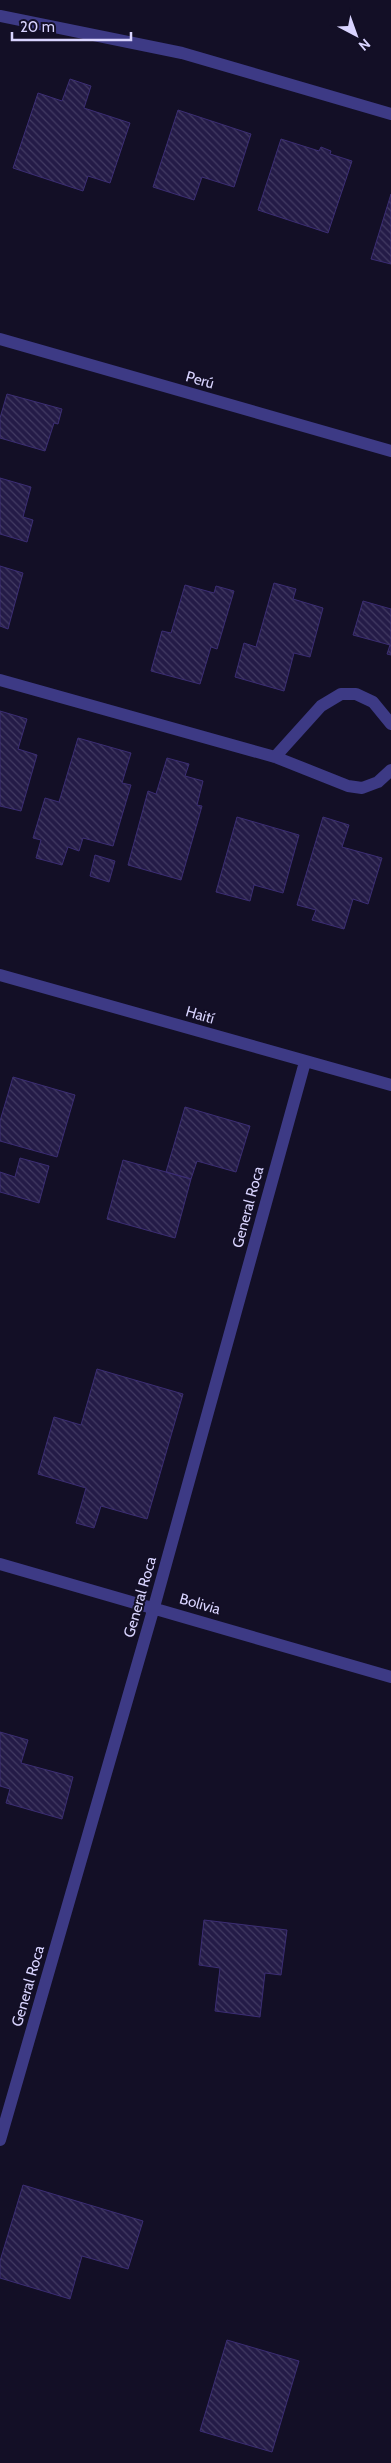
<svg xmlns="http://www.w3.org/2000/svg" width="391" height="2463" font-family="Cabin,sans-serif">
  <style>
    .building { fill: url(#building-back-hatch); stroke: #3b2d73 }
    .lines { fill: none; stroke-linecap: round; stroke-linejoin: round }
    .street { stroke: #3d3a85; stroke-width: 12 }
    .labels { text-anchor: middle; stroke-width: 4; stroke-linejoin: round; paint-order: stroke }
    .street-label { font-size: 15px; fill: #d9d4ff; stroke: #130f26 }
  </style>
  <defs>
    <pattern id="building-back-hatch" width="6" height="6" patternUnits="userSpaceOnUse" patternTransform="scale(1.25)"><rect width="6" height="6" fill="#241b47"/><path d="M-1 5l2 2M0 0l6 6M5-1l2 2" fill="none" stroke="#433b63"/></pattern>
  </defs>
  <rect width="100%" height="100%" fill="#130f26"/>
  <!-- building -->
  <path class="building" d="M 70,79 L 91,86 L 84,108 L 130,123 L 110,183 L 88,176 L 83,191 L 13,168 L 38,93 L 62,101 Z
    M 178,110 L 251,134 L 234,187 L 202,177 L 194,200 L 153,187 Z
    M 281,139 L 319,151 L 321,147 L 331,151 L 330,154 L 352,161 L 328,233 L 258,210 Z
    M 391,194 L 391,264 L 371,259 Z
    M 7,394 L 62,409 L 58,424 L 54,423 L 45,451 L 0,438 L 0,418 Z
    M 0,478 L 31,487 L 23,517 L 33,520 L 27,542 L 0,534 Z
    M 0,566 L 23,573 L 8,629 L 0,626 Z
    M 274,583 L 296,589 L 293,599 L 323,608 L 310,657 L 294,653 L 284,691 L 235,677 L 244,643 L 256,647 Z
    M 185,585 L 214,593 L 216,586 L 234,591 L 217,649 L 211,647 L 200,684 L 151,671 L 162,631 L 171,633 Z
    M 363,601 L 391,609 L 391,655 L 387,654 L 390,645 L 353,635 Z
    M 0,711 L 27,719 L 18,749 L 37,755 L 21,811 L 0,806 Z
    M 78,738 L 131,753 L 122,783 L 131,785 L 113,846 L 83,838 L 79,851 L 68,847 L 62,865 L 36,858 L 41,840 L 33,838 L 45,798 L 59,802 Z
    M 167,758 L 189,764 L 185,776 L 203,781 L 197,805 L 202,806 L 181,880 L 128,865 L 148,791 L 156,794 Z
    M 237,817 L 299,835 L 283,893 L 254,885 L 250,901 L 216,892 Z
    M 323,817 L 349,825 L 342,847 L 382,858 L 368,904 L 353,899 L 344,929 L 312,920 L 316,910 L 297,905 Z
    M 95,855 L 115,861 L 109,882 L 90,876 Z
    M 13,1077 L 75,1095 L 57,1157 L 0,1141 L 0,1121 Z
    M 185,1107 L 250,1126 L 236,1172 L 197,1161 L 191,1179 L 166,1172 Z
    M 20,1158 L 49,1166 L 39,1203 L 0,1192 L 0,1172 L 15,1177 Z
    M 123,1160 L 191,1179 L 175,1238 L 107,1219 Z
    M 97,1369 L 183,1394 L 147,1519 L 101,1506 L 94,1528 L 76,1523 L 86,1488 L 38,1474 L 54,1417 L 81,1425 Z
    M 0,1732 L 28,1740 L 21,1763 L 73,1777 L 62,1819 L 6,1803 L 10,1789 L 0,1786 Z
    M 204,1920 L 287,1930 L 281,1975 L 265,1973 L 260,2017 L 215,2011 L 220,1968 L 199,1965 Z
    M 23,2185 L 143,2221 L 128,2269 L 82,2256 L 70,2299 L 0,2278 L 0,2261 Z
    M 227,2340 L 299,2361 L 272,2452 L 200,2431 Z"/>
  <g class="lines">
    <!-- street -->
    <path class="street" d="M 0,16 L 182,53 L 391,114
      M 0,339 L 391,451
      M 0,680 L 275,757 L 348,786 L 362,788 L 378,782 L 391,770
      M 275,757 L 321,706 L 341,694 L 356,694 L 373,702 L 391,724
      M 0,975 L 391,1085
      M 0,1564 L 391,1677
      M 0,2140 L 154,1607 L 305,1062"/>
  </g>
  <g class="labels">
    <!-- street labels -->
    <g class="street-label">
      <text transform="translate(200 380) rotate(16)" y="5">Perú</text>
      <text transform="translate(200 1015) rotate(16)" y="5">Haití</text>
      <text transform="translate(248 1207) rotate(-75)" y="5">General Roca</text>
      <text transform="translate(140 1597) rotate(-74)" y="5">General Roca</text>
      <text transform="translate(200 1604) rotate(16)" y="5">Bolivia</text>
      <text transform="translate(28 1986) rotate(-74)" y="5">General Roca</text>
    </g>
  </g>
  <!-- north arrow -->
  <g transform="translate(356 35) rotate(139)" stroke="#130f26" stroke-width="4" paint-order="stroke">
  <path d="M0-4L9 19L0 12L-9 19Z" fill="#d9d4ff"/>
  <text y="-8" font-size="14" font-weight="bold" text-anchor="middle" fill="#d9d4ff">N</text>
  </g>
  <!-- scale -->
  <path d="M12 32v8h119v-8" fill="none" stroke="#d9d4ff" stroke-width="2.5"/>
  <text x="20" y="32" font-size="15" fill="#d9d4ff" stroke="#130f26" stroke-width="4" paint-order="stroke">20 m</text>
</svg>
